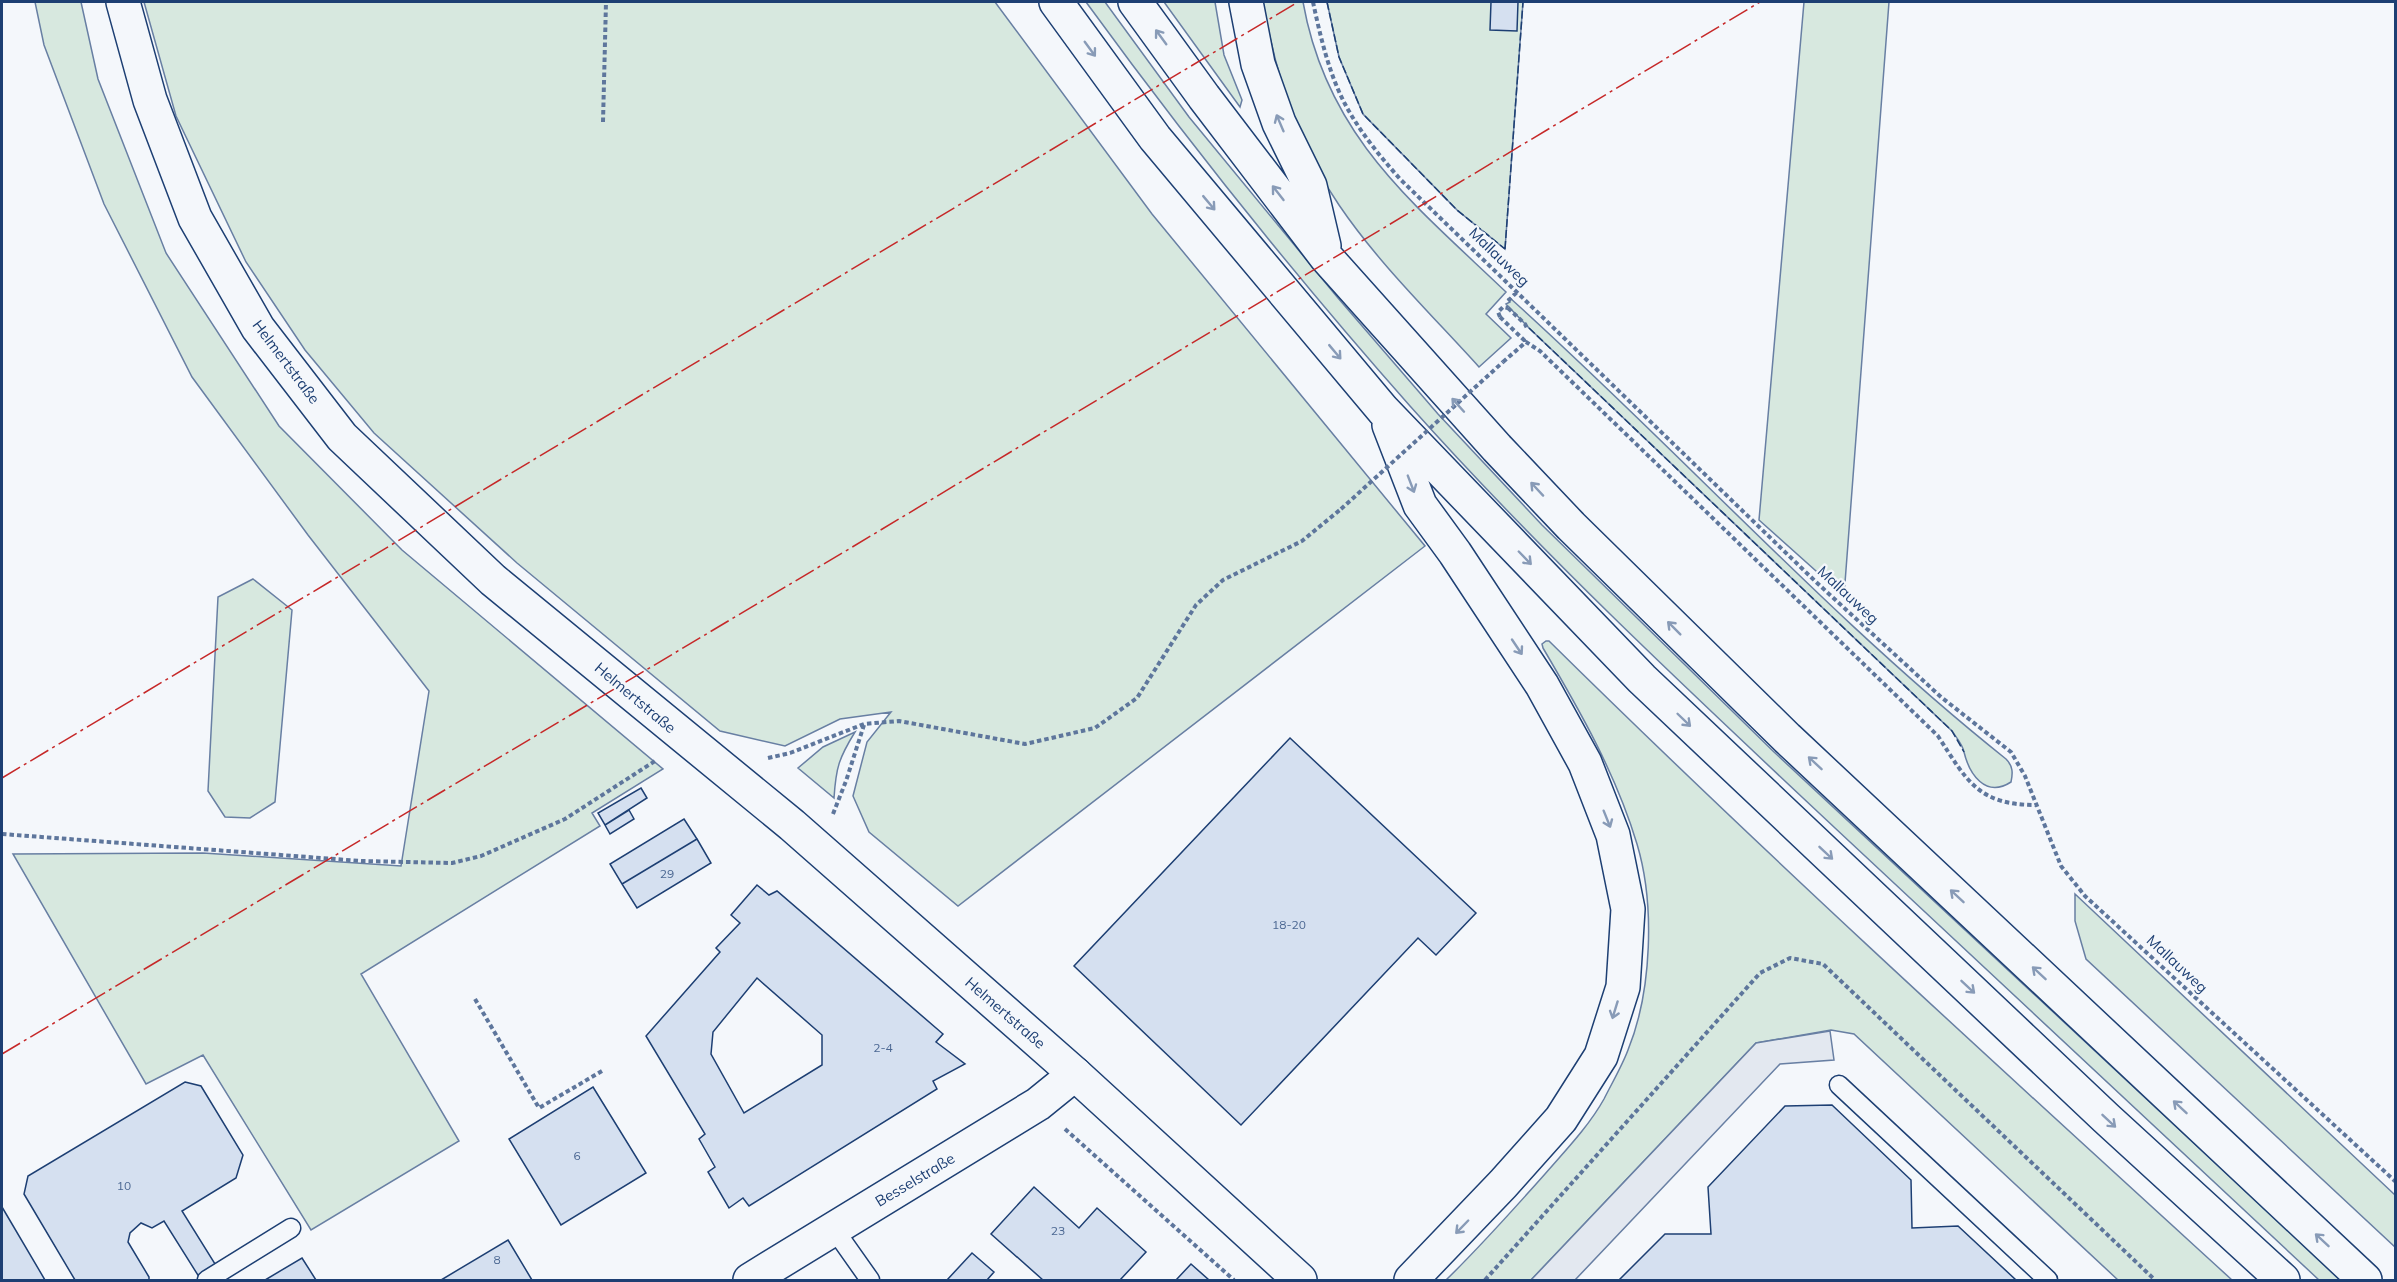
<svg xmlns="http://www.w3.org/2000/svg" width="2397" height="1282" font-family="Mulish,sans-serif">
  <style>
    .green { fill: #d7e8df; stroke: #687fa3; stroke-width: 1.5 }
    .parking { fill: #e3e8f0; stroke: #687fa3; stroke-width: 1.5 }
    .building { fill: #d5e0f0; stroke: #1d3f73; stroke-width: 1.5; fill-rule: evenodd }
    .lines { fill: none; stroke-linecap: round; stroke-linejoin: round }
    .service-casing { stroke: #1d3f73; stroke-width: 21 }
    .minor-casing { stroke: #1d3f73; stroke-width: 36 }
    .tertiary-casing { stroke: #1d3f73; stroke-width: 36 }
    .trunk-casing { stroke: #1d3f73; stroke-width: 36 }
    .path { stroke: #5e769c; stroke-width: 4; stroke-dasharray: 4.5 3; stroke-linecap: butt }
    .service { stroke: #f4f7fb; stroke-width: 18 }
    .minor { stroke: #f4f7fb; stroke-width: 33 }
    .tertiary { stroke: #f4f7fb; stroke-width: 33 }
    .trunk { stroke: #f4f7fb; stroke-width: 33 }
    .path-bridge { stroke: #5e769c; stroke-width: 4; stroke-dasharray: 4.5 3; stroke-linecap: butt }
    .fence { stroke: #1d3f73; stroke-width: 1.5; stroke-dasharray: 8 3; stroke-linecap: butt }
    .power { stroke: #c62828; stroke-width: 1.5; stroke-dasharray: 21 4.5 3 4.5; stroke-linecap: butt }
    .oneway { stroke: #889bb7 }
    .labels { text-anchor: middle; stroke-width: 4.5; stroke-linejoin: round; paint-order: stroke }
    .number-label { font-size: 12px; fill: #4b6792 }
    .street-label { font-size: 15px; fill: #1d3f73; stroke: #f4f7fb }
  </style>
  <rect width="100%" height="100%" fill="#f4f7fb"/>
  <!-- green -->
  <path class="green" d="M 35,2 L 81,2 L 98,79 L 166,253 L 279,426 L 402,550 L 663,769 L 592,813 L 600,826 L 361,974 L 459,1141 L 311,1230 L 203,1055 L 146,1084 L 13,854 L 203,853 L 401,866 L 429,691 L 308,535 L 192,377 L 104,204 L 44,45 Z
    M 144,2 L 995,2 L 1152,214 L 1425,546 L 958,906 L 869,832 L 853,796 L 867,742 L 891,712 L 840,719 L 785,746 L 720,731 L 517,563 L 374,433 L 305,350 L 246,262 L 176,116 Z
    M 1086,2 L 1105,2 L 1189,117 L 1338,298 L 1438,414 L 1542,525 L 1774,752 L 2341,1280 L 2319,1280 C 2157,1130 1996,979 1835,828 C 1690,692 1543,555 1410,406 C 1295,276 1188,142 1086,2 Z
    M 1164,2 L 1215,2 L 1224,55 L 1242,100 L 1240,107 Z
    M 1263,2 L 1303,2 C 1327,137 1413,203 1506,292 L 1486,314 L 1511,338 L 1479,367 C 1432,315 1379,264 1339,205 C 1298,145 1275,72 1263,2 Z
    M 1327,2 L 1523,2 L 1505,249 L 1457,210 L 1363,114 L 1339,57 Z
    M 1804,2 L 1889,2 L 1844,596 L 1759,520 Z
    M 1510,298 C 1678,449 1830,619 2006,759 C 2013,766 2013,773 2011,782 C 1985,799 1969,773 1964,752 C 1963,745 1956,737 1952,731 L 1529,328 L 1506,304 L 1510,302 L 1508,299 Z
    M 253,579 L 292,610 L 275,802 L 250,818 L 225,817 L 208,791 L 218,597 Z
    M 1546,641 L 1549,641 C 1771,860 2002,1070 2232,1280 L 2118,1280 L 1854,1034 L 1831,1030 L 1756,1043 L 1531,1280 L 1446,1280 C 1481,1246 1513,1210 1545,1174 C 1565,1151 1589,1126 1604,1099 C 1612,1083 1622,1066 1628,1050 C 1652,991 1655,904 1637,844 C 1616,774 1580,711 1543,648 L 1542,644 Z
    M 855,732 C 839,758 836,767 834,798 L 798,768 L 823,747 Z
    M 2075,894 L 2395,1195 L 2395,1247 L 2086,959 L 2075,921 Z"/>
  <!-- parking -->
  <path class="parking" d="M 1830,1031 L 1834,1060 L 1780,1064 L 1575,1280 L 1531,1280 L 1756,1043 Z"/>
  <!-- building -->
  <path class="building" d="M 1491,2 L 1518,2 L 1517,31 L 1490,30 Z
    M 1290,738 L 1476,913 L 1436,955 L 1418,938 L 1241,1125 L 1074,966 Z
    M 641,788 L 647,798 L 605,825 L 598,813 Z
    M 629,810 L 634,819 L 610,834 L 605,825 Z
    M 684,819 L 697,839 L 622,884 L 610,864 Z
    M 697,839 L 711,863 L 637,908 L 622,884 Z
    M 757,885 L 769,895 L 777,891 L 943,1034 L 936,1042 L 965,1064 L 933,1081 L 937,1089 L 749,1206 L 743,1198 L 729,1208 L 708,1172 L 715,1167 L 699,1139 L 705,1134 L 646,1036 L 720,952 L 716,948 L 740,923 L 731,915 ZM 757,978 L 822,1035 L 822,1065 L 744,1113 L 711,1054 L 713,1032 Z
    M 185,1082 L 201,1086 L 243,1155 L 236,1178 L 182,1211 L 225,1280 L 201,1280 L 164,1221 L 152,1228 L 141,1223 L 130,1233 L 128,1242 L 149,1277 L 149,1280 L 75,1280 L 24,1194 L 28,1176 Z
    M 593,1087 L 646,1173 L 561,1225 L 509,1139 Z
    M 1832,1105 L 1911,1180 L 1912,1228 L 1958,1226 L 2016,1280 L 1619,1280 L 1665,1234 L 1711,1234 L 1708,1187 L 1785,1106 Z
    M 1034,1187 L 1079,1228 L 1097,1208 L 1146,1252 L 1120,1280 L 1043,1280 L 991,1234 Z
    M 2,1207 L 45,1280 L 2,1280 Z
    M 508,1240 L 532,1280 L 441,1280 Z
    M 972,1253 L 994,1272 L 987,1280 L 947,1280 Z
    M 302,1258 L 316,1280 L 265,1280 Z
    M 1191,1264 L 1209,1280 L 1176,1280 Z"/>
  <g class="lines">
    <!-- service casing -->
    <g class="service-casing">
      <path id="service" d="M 1839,1085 L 2048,1280
        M 834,1229 L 870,1280
        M 207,1280 L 291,1228"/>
    </g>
    <!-- minor casing -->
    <g class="minor-casing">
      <path id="minor" d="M 750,1280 L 1038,1104 L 1075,1074"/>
    </g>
    <!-- tertiary casing -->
    <g class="tertiary-casing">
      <path id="tertiary" d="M 123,2 L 150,100 L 195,218 L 258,328 L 342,437 L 493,580 L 792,825 L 1075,1074 L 1300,1280"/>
    </g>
    <!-- trunk casing -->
    <g class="trunk-casing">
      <path id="trunk" d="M 1056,2 L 1155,138 L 1383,410 L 1642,679 L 2106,1118 L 2283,1280
        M 1135,2 L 1204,97 L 1326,257 L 1497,448 L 1571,526 L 1787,738 L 2365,1280
        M 1246,2 L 1258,64 L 1279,123 L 1310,186 L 1324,246
        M 1389,425 L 1420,505 L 1455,553 L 1542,685 L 1585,763 L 1613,835 L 1628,909 L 1623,987 L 1601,1056 L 1561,1119 L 1503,1184 L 1411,1280"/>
    </g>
    <!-- path -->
    <path class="path" d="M 1313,2 C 1320,35 1329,74 1345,104 C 1360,132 1379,155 1400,179 L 1816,582 L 1941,697 L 2011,752 L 2025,776 L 2061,866 L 2085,896 L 2396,1182
      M 603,122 L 606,2
      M 1508,301 L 1517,292
      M 1508,308 L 1525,324 L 1527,328
      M 1500,317 L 1526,342
      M 1503,362 L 1526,342 L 1540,351 L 1938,736 C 1967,781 1978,805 2036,805
      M 768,758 L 790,753 L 864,724 L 899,721 L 1025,744 L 1095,728 L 1137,698 L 1196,605 L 1223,580 L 1302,541 L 1341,509
      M 833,814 L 846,781 L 864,725
      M 2,834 L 361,861 L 452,863 L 481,856 L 565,819 L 655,761
      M 475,999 L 539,1108 L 602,1071
      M 1065,1129 L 1234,1280
      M 1485,1280 L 1760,973 L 1790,958 L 1823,964 L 2155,1280"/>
    <!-- service -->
    <use href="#service" class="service"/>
    <!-- minor -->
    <use href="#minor" class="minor"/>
    <!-- tertiary -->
    <use href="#tertiary" class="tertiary"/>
    <!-- trunk -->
    <use href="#trunk" class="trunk"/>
    <!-- path-bridge -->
    <path class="path-bridge" d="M 1500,317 L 1498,312 L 1503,307 L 1508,308
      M 1341,509 L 1503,362"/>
    <!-- fence -->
    <path class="fence" d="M 1327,2 L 1339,57 L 1363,114 L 1457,210 L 1505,249
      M 1505,249 L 1523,2
      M 1529,328 L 1952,731 L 1964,752"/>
    <!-- power -->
    <path class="power" d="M 2,778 L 1298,2
      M 2,1054 L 849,549 L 1760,2"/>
  </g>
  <!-- one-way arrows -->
  <defs><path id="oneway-shaft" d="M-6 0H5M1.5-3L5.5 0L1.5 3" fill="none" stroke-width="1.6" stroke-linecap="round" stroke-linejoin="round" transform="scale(1.5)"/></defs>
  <g class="oneway">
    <use href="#oneway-shaft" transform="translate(1161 37) rotate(-126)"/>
    <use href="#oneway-shaft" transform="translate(1090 49) rotate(54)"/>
    <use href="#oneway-shaft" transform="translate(1280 123) rotate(-113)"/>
    <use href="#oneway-shaft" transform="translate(1278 193) rotate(-128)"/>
    <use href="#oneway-shaft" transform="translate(1209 203) rotate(50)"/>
    <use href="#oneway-shaft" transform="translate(1335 352) rotate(50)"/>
    <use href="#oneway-shaft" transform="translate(1458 405) rotate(-132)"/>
    <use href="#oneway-shaft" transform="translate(1411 484) rotate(69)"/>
    <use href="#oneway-shaft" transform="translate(1537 489) rotate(-133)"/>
    <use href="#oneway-shaft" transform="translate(1525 558) rotate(46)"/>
    <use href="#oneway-shaft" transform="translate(1674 628) rotate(-135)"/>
    <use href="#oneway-shaft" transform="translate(1517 647) rotate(56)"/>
    <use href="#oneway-shaft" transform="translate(1684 720) rotate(44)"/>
    <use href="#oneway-shaft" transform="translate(1815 763) rotate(-137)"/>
    <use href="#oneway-shaft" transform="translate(1607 819) rotate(68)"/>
    <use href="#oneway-shaft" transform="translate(1826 853) rotate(43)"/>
    <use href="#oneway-shaft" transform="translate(1957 896) rotate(-137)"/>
    <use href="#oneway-shaft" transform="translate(2039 973) rotate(-137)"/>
    <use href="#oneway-shaft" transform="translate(1968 987) rotate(43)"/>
    <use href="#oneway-shaft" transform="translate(1615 1010) rotate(107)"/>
    <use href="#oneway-shaft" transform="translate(2180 1107) rotate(-137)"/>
    <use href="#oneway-shaft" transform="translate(2109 1121) rotate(43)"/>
    <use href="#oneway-shaft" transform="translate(1462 1227) rotate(134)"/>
    <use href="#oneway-shaft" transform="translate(2322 1240) rotate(-137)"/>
  </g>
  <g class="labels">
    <!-- number labels -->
    <g class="number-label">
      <text x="667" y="878">29</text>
      <text x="1289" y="929">18-20</text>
      <text x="883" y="1052">2-4</text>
      <text x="577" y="1160">6</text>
      <text x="124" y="1190">10</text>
      <text x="1058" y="1235">23</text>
      <text x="497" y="1264">8</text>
    </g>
    <!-- street labels -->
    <g class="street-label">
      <text transform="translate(1499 257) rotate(44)" y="5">Mallauweg</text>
      <text transform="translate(286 362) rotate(53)" y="5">Helmertstraße</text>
      <text transform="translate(1848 595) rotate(43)" y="5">Mallauweg</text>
      <text transform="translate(635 698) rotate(40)" y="5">Helmertstraße</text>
      <text transform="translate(2177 964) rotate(43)" y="5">Mallauweg</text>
      <text transform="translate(1005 1013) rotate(41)" y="5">Helmertstraße</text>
      <text transform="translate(915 1180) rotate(-31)" y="5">Besselstraße</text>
    </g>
  </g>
  <!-- border -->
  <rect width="2397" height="1282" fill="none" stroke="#1d3f73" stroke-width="6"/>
</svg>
